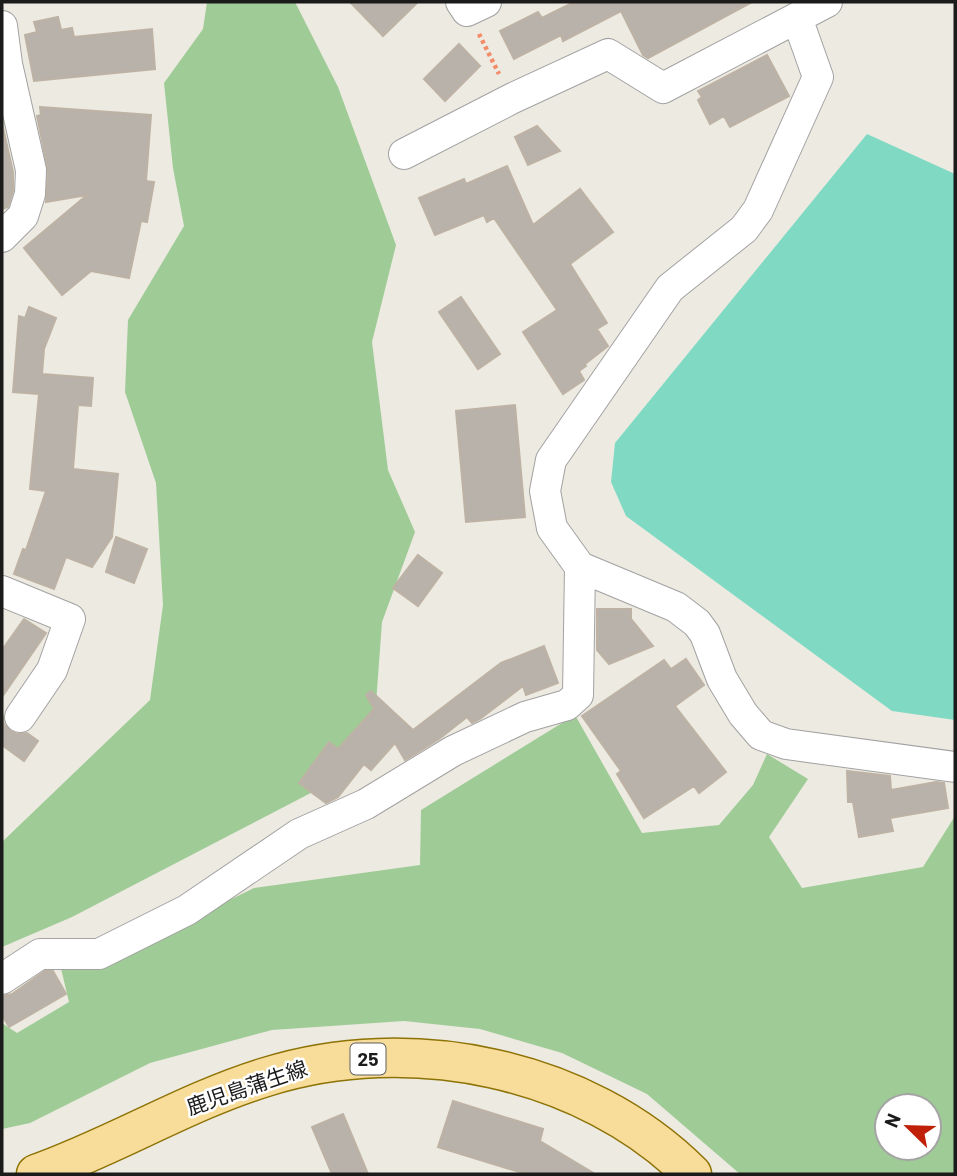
<svg xmlns="http://www.w3.org/2000/svg" width="957" height="1176" font-family="Barlow,'Noto Sans JP',sans-serif">
  <style>
    .forest { fill: #9fcb96; fill-rule: evenodd }
    .pitch { fill: #80dac3 }
    .building { fill: #b9b2aa; stroke: #bdb2a4; stroke-width: 2 }
    .lines { fill: none; stroke-linecap: round; stroke-linejoin: round }
    .minor-casing { stroke: #a2a2a2; stroke-width: 32 }
    .primary-casing { stroke: #8d7205; stroke-width: 41 }
    .path { stroke: #f48b6a; stroke-width: 4.5; stroke-dasharray: 3.5 3.5; stroke-linecap: butt }
    .minor { stroke: #fff; stroke-width: 30 }
    .primary { stroke: #f8dc9a; stroke-width: 38 }
    .labels { text-anchor: middle; stroke-width: 5; stroke-linejoin: round; paint-order: stroke }
    .shield { fill: #fff; stroke: #5f5f5f; stroke-width: 2 }
    .shield-label { font-size: 19px; font-weight: bold; fill: #1b1b1b }
    .street-label { font-size: 21px; fill: #1b1b1b; stroke: #fff }
  </style>
  <rect width="100%" height="100%" fill="#eceae1"/>
  <!-- forest -->
  <path class="forest" d="M 207,2 L 295,2 L 338,87 L 396,245 L 372,342 L 388,470 L 415,532 L 382,622 L 375,717 L 355,770 L 72,917 L 2,947 L 2,842 L 150,700 L 163,605 L 156,483 L 125,392 L 128,320 L 184,226 L 173,168 L 164,83 L 203,29 Z
    M 575,715 L 642,833 L 719,825 L 753,785 L 767,754 L 808,779 L 769,837 L 802,888 L 923,867 L 955,816 L 955,1174 L 740,1174 L 647,1094 L 562,1053 L 480,1029 L 404,1021 L 272,1030 L 150,1063 L 30,1123 L 2,1129 L 2,1023 L 17,1033 L 69,1002 L 59,960 L 102,963 L 254,888 L 420,865 L 421,810 ZM 887,1106 L 929,1106 L 929,1148 L 887,1148 Z"/>
  <!-- pitch -->
  <path class="pitch" d="M 867,134 L 955,174 L 955,720 L 892,711 L 626,516 L 611,482 L 615,443 Z"/>
  <!-- building -->
  <path class="building" d="M 350,2 L 418,2 L 383,36 Z
    M 574,2 L 752,2 L 648,58 L 643,55 L 621,11 L 563,41 L 561,35 L 514,59 L 500,31 L 538,12 L 542,18 Z
    M 58,17 L 61,30 L 72,28 L 74,37 L 152,29 L 155,69 L 34,81 L 25,35 L 37,32 L 34,22 Z
    M 459,44 L 480,66 L 445,101 L 424,79 Z
    M 767,55 L 789,96 L 730,127 L 724,116 L 710,124 L 698,100 L 702,97 L 698,91 Z
    M 40,107 L 151,115 L 146,181 L 154,182 L 147,222 L 141,221 L 129,278 L 91,271 L 62,295 L 24,248 L 87,195 L 46,202 L 48,170 L 37,116 L 41,115 Z
    M 2,123 L 13,172 L 13,191 L 8,207 L 2,209 Z
    M 537,126 L 560,151 L 528,165 L 515,137 Z
    M 507,166 L 533,225 L 580,189 L 613,232 L 570,264 L 607,323 L 597,329 L 608,346 L 585,364 L 586,366 L 579,371 L 584,380 L 563,394 L 523,332 L 557,310 L 494,218 L 487,222 L 484,215 L 435,235 L 419,198 L 464,179 L 466,184 Z
    M 461,297 L 500,354 L 478,369 L 439,312 Z
    M 29,307 L 56,318 L 44,349 L 42,374 L 93,378 L 91,406 L 78,405 L 73,469 L 118,474 L 112,537 L 92,567 L 66,557 L 54,589 L 14,574 L 23,549 L 26,550 L 46,491 L 30,489 L 39,394 L 13,392 L 19,316 L 25,318 Z
    M 515,405 L 525,517 L 466,522 L 456,411 Z
    M 116,537 L 147,549 L 134,583 L 106,572 Z
    M 418,555 L 442,573 L 418,606 L 393,588 Z
    M 597,609 L 631,609 L 631,619 L 653,646 L 609,664 L 597,650 Z
    M 24,619 L 46,633 L 2,697 L 2,650 Z
    M 544,646 L 558,683 L 526,695 L 523,686 L 480,719 L 472,723 L 467,717 L 439,739 L 405,760 L 395,743 L 371,770 L 364,764 L 338,797 L 326,803 L 299,783 L 329,742 L 338,749 L 374,709 L 366,695 L 371,691 L 413,730 L 501,663 Z
    M 686,659 L 704,685 L 675,706 L 726,772 L 699,793 L 694,786 L 644,818 L 617,774 L 621,771 L 582,716 L 664,660 L 671,669 Z
    M 2,714 L 4,724 L 10,731 L 18,734 L 27,733 L 38,741 L 24,761 L 2,745 Z
    M 847,771 L 890,776 L 891,790 L 936,782 L 944,783 L 948,808 L 890,818 L 893,831 L 859,837 L 853,802 L 848,802 Z
    M 45,971 L 53,971 L 66,994 L 9,1027 L 2,1015 L 2,996 L 12,994 Z
    M 453,1101 L 543,1129 L 540,1141 L 595,1174 L 526,1174 L 438,1147 Z
    M 343,1114 L 368,1174 L 332,1174 L 312,1127 Z"/>
  <g class="lines">
    <!-- minor casing -->
    <g class="minor-casing">
      <path id="minor" d="M 461,2 L 467,11 L 486,2
        M 797,18 L 818,77 L 758,210 L 744,229 L 670,288 L 551,460 L 545,491 L 552,528 L 580,567 L 676,607 L 697,623 L 705,634 L 722,679 L 743,714 L 761,735 L 786,744 L 955,767
        M 2,26 L 7,64 L 31,170 L 30,194 L 23,216 L 2,237
        M 404,154 L 511,99 L 608,54 L 663,88 L 827,2
        M 2,591 L 70,619 L 52,670 L 20,717
        M 2,979 L 40,954 L 99,954 L 187,910 L 299,834 L 366,804 L 453,751 L 525,717 L 567,705 L 578,695 L 580,567"/>
    </g>
    <!-- primary casing -->
    <g class="primary-casing">
      <path id="primary" d="M 36,1174 C 115,1146 187,1101 266,1077 C 409,1032 585,1067 692,1174"/>
    </g>
    <!-- path -->
    <path class="path" d="M 479,34 L 499,74"/>
    <!-- minor -->
    <use href="#minor" class="minor"/>
    <!-- primary -->
    <use href="#primary" class="primary"/>
  </g>
  <g class="labels">
    <!-- shield labels -->
    <rect class="shield" x="350.5" y="1043.5" width="35" height="31" rx="5"/>
    <g class="shield-label">
      <text x="368" y="1066">25</text>
    </g>
    <!-- street labels -->
    <g class="street-label">
      <text transform="translate(247 1088) rotate(-19)" y="7">鹿児島蒲生線</text>
    </g>
  </g>
  <!-- border -->
  <rect width="957" height="1176" fill="none" stroke="#1b1b1b" stroke-width="7"/>
  <!-- north arrow -->
  <g transform="translate(908 1127) rotate(293)"><circle r="33" fill="#ffffff" stroke="#a4a4a4" stroke-width="2"/>
  <path d="M0-5L12 26L0 18L-12 26Z" fill="#bf2007"/>
  <text y="-10" font-size="19" font-weight="bold" text-anchor="middle" fill="#1b1b1b">N</text>
  </g>
</svg>
